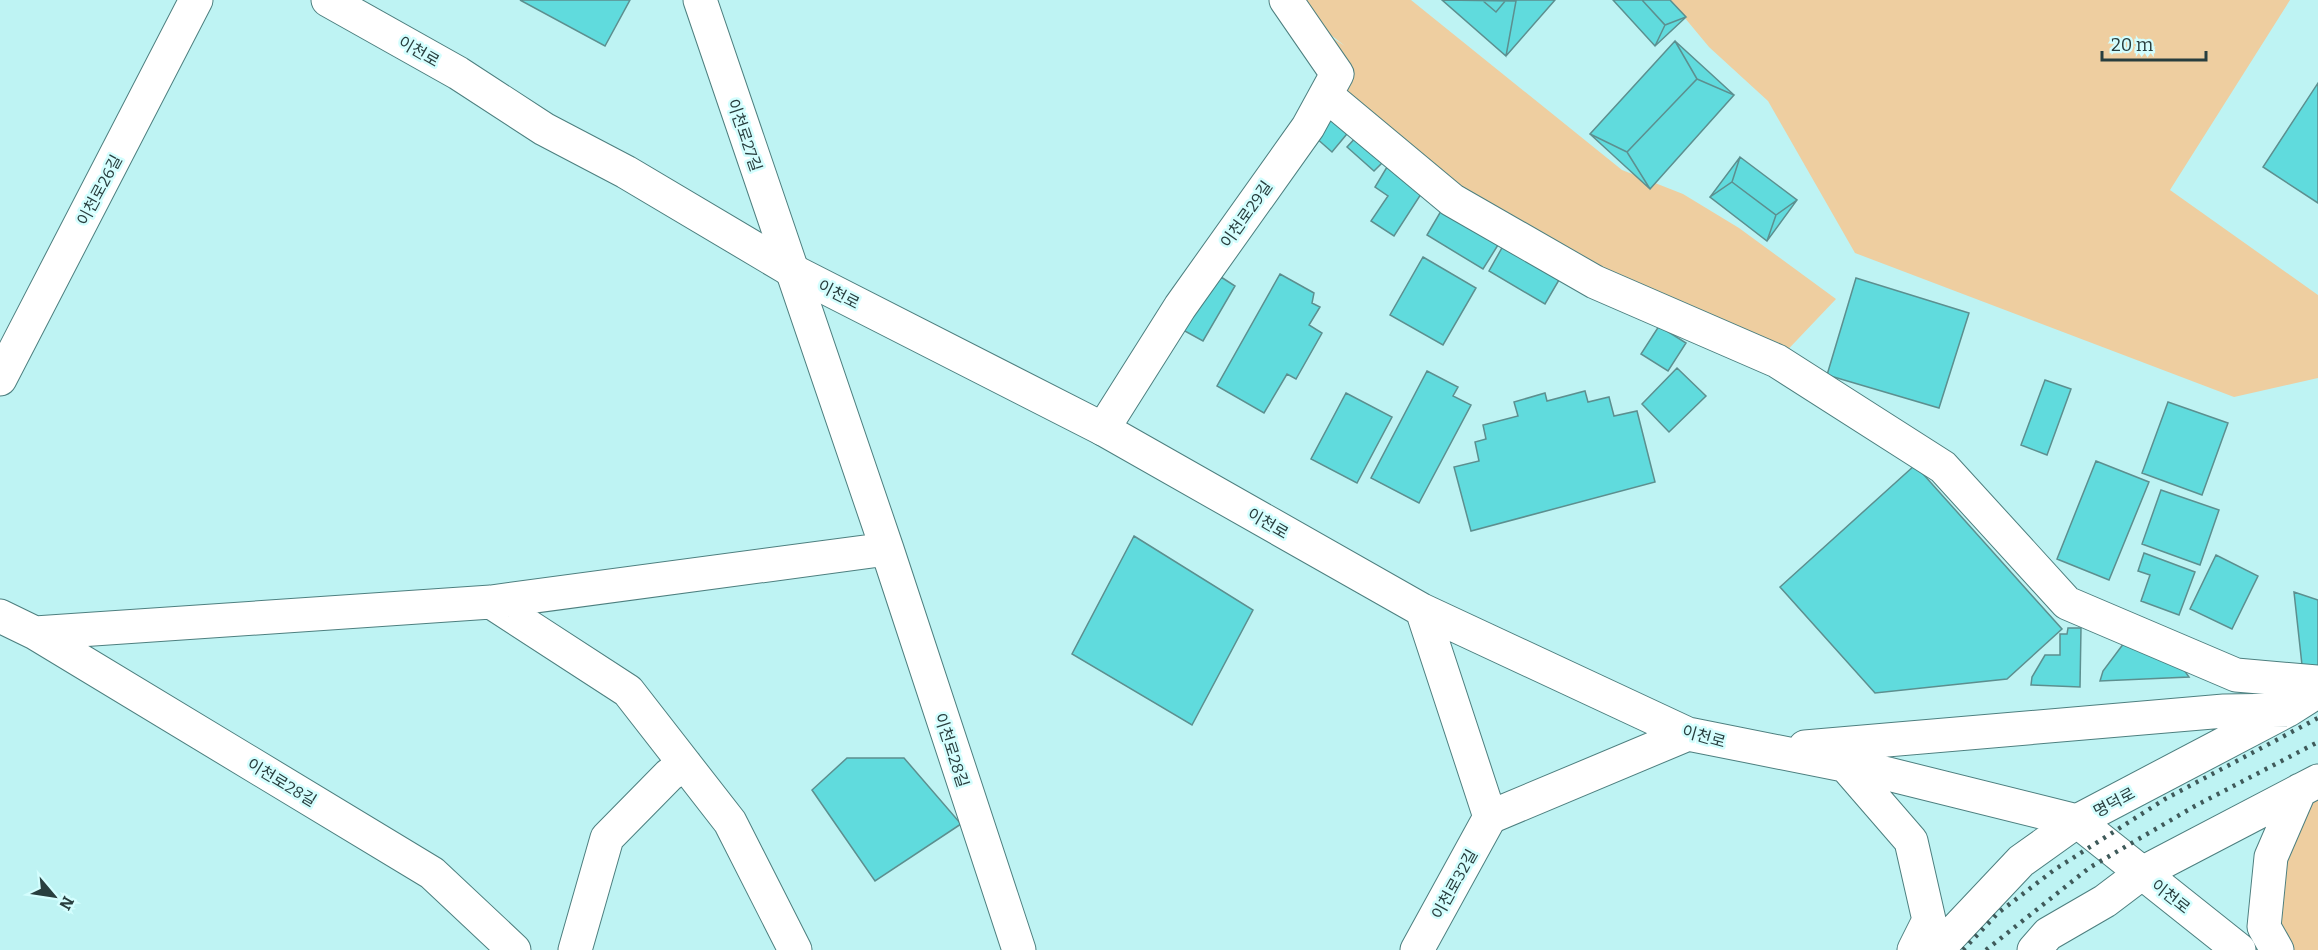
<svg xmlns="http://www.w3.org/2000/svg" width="2318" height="950" font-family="Bitter,'Noto Sans KR',serif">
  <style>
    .green { fill: #eecea0 }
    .building { fill: #60dbdd; stroke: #5c8f8f; stroke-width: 1.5 }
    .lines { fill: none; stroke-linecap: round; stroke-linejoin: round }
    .minor-casing { stroke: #4d7f7f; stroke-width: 35 }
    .major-casing { stroke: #4d7f7f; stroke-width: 35 }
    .minor { stroke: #fff; stroke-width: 33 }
    .major { stroke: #fff; stroke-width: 33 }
    .rail { stroke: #3f5a5a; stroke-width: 4.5; stroke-dasharray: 3 6; stroke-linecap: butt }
    .labels { text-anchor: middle; stroke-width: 5; stroke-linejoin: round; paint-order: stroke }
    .street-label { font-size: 16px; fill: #283e3e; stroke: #d4fefe }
  </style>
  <rect width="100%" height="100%" fill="#bef3f3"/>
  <!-- green -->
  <path class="green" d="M 1286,0 L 1411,0 L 1622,170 L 1683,194 L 1739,228 L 1836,299 L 1777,361 L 1595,282 L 1326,95 L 1292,12 L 1345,46 Z
    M 1670,0 L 2290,0 L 2170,190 L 2318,295 L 2318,378 L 2234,397 L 1855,253 L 1768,101 L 1709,47 Z
    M 2318,780 L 2318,950 L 2277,950 L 2271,857 Z"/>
  <!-- building -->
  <path class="building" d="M 520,0 L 630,0 L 605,46 Z
    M 1442,0 L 1555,0 L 1506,56 Z
    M 1442,0 L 1516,1 L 1506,56 Z
    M 1482,0 L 1506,0 L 1496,12 Z
    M 1613,0 L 1670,0 L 1686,17 L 1655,46 Z
    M 1613,0 L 1642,0 L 1665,25 L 1655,46 Z
    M 1642,0 L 1670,0 L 1686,17 L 1665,25 Z
    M 1675,41 L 1734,95 L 1650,189 L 1590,134 Z
    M 1675,41 L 1697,79 L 1627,152 L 1590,134 Z
    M 1697,79 L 1734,95 L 1650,189 L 1627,152 Z
    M 2318,83 L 2318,203 L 2263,167 Z
    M 1333,115 L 1351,129 L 1332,152 L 1315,137 Z
    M 1359,134 L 1386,159 L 1374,171 L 1347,147 Z
    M 1740,157 L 1797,200 L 1767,241 L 1710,197 Z
    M 1740,157 L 1797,200 L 1776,215 L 1732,182 Z
    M 1387,167 L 1423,191 L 1394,236 L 1371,221 L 1388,196 L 1375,187 Z
    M 1732,182 L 1776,215 L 1767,241 L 1710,197 Z
    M 1441,211 L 1498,245 L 1483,269 L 1427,235 Z
    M 1503,246 L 1559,280 L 1545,304 L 1489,271 Z
    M 1423,257 L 1476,288 L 1443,345 L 1390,315 Z
    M 1280,274 L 1314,293 L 1312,303 L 1320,307 L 1309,325 L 1322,333 L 1296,379 L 1287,374 L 1264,413 L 1217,386 Z
    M 1221,277 L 1235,286 L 1203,341 L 1183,330 Z
    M 1856,278 L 1969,313 L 1939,408 L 1827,375 Z
    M 1659,326 L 1686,343 L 1668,371 L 1641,354 Z
    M 1677,368 L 1706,396 L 1669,432 L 1642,404 Z
    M 1427,371 L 1458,387 L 1453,396 L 1471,405 L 1419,503 L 1371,478 Z
    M 2045,380 L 2071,389 L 2047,455 L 2021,445 Z
    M 1585,391 L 1588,402 L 1609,397 L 1614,416 L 1637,411 L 1655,482 L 1471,531 L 1454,467 L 1479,461 L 1475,442 L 1486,439 L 1483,425 L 1518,416 L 1514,402 L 1545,393 L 1547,401 Z
    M 1346,393 L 1392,417 L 1357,483 L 1311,459 Z
    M 2168,402 L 2228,423 L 2202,495 L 2142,473 Z
    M 2096,461 L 2149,482 L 2109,580 L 2057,559 Z
    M 1915,465 L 2062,629 L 2007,679 L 1875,693 L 1780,587 Z
    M 2161,490 L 2219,510 L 2200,565 L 2142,544 Z
    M 1134,536 L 1253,610 L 1192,725 L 1072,654 Z
    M 2144,553 L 2195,572 L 2179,615 L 2141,601 L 2150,575 L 2138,571 Z
    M 2216,555 L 2258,576 L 2232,629 L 2190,609 Z
    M 2294,592 L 2318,600 L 2318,666 L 2302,665 Z
    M 2068,628 L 2081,628 L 2080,687 L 2031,685 L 2032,677 L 2045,655 L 2060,655 L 2060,634 L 2067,634 Z
    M 2130,635 L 2172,653 L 2189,677 L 2100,681 L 2103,671 Z
    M 847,758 L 904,758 L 961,824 L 875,881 L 812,790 Z"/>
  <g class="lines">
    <!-- minor casing -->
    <g class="minor-casing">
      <path id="minor" d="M 700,0 L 887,549 L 1019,950
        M 1326,95 L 1452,200 L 1595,282 L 1777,361 L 1943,467 L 2067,603 L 2236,675 L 2318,682
        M 0,379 L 196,0
        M 1103,429 L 1180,307 L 1308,127 L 1337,74 L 1286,0
        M 491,602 L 628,691 L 730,822 L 795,950
        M 0,616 L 35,633 L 491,602 L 887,549
        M 35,633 L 432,873 L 514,950
        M 575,950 L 607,838 L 669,775 L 685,764
        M 1417,950 L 1490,817"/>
    </g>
    <!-- major casing -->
    <g class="major-casing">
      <path id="major" d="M 328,0 L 458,73 L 544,129 L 626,172 L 791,270 L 1103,429 L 1422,610 L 1688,734 L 1884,773 L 2077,821 L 2239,950
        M 1422,610 L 1490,817 L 1688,734
        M 1805,747 L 2224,711 L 2288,710
        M 1846,766 L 1911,841 L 1929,920 L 1914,950
        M 1937,950 L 2021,861 L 2077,821 L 2288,710 L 2318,691
        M 2034,950 L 2048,934 L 2105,901 L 2142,873 L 2318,781
        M 2277,950 L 2264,927 L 2271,857 L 2300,790"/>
    </g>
    <!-- minor -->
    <use href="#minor" class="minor"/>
    <!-- major -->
    <use href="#major" class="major"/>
    <!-- rail -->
    <path class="rail" d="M 1963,950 L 1998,913 L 2054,870 L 2165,799 L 2318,718
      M 1986,950 L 2089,868 L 2195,806 L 2318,742"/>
  </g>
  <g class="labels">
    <!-- street labels -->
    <g class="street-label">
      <text transform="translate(419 51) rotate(30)" y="6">이천로</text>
      <text transform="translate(745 135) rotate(71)" y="6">이천로27길</text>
      <text transform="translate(99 190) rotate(-62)" y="6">이천로26길</text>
      <text transform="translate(1246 214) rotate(-55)" y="6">이천로29길</text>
      <text transform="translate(839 294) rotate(27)" y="6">이천로</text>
      <text transform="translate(1268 523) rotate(30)" y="6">이천로</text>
      <text transform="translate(1704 736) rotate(16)" y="6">이천로</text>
      <text transform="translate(952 750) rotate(72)" y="6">이천로28길</text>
      <text transform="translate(282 782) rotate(31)" y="6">이천로28길</text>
      <text transform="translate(2114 802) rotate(-28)" y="6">명덕로</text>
      <text transform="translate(1454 884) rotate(-61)" y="6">이천로32길</text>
      <text transform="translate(2171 896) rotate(38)" y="6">이천로</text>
    </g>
  </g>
  <!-- north arrow -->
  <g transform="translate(54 896) rotate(119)" stroke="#d4fefe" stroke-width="4.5" paint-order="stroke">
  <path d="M0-4.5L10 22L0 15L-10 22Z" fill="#283e3e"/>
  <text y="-9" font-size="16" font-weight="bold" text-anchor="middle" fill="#283e3e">N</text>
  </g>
  <!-- scale -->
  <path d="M2102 51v9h104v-9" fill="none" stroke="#283e3e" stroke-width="3"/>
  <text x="2111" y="51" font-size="18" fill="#283e3e" stroke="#d4fefe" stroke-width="4.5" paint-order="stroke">20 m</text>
</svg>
